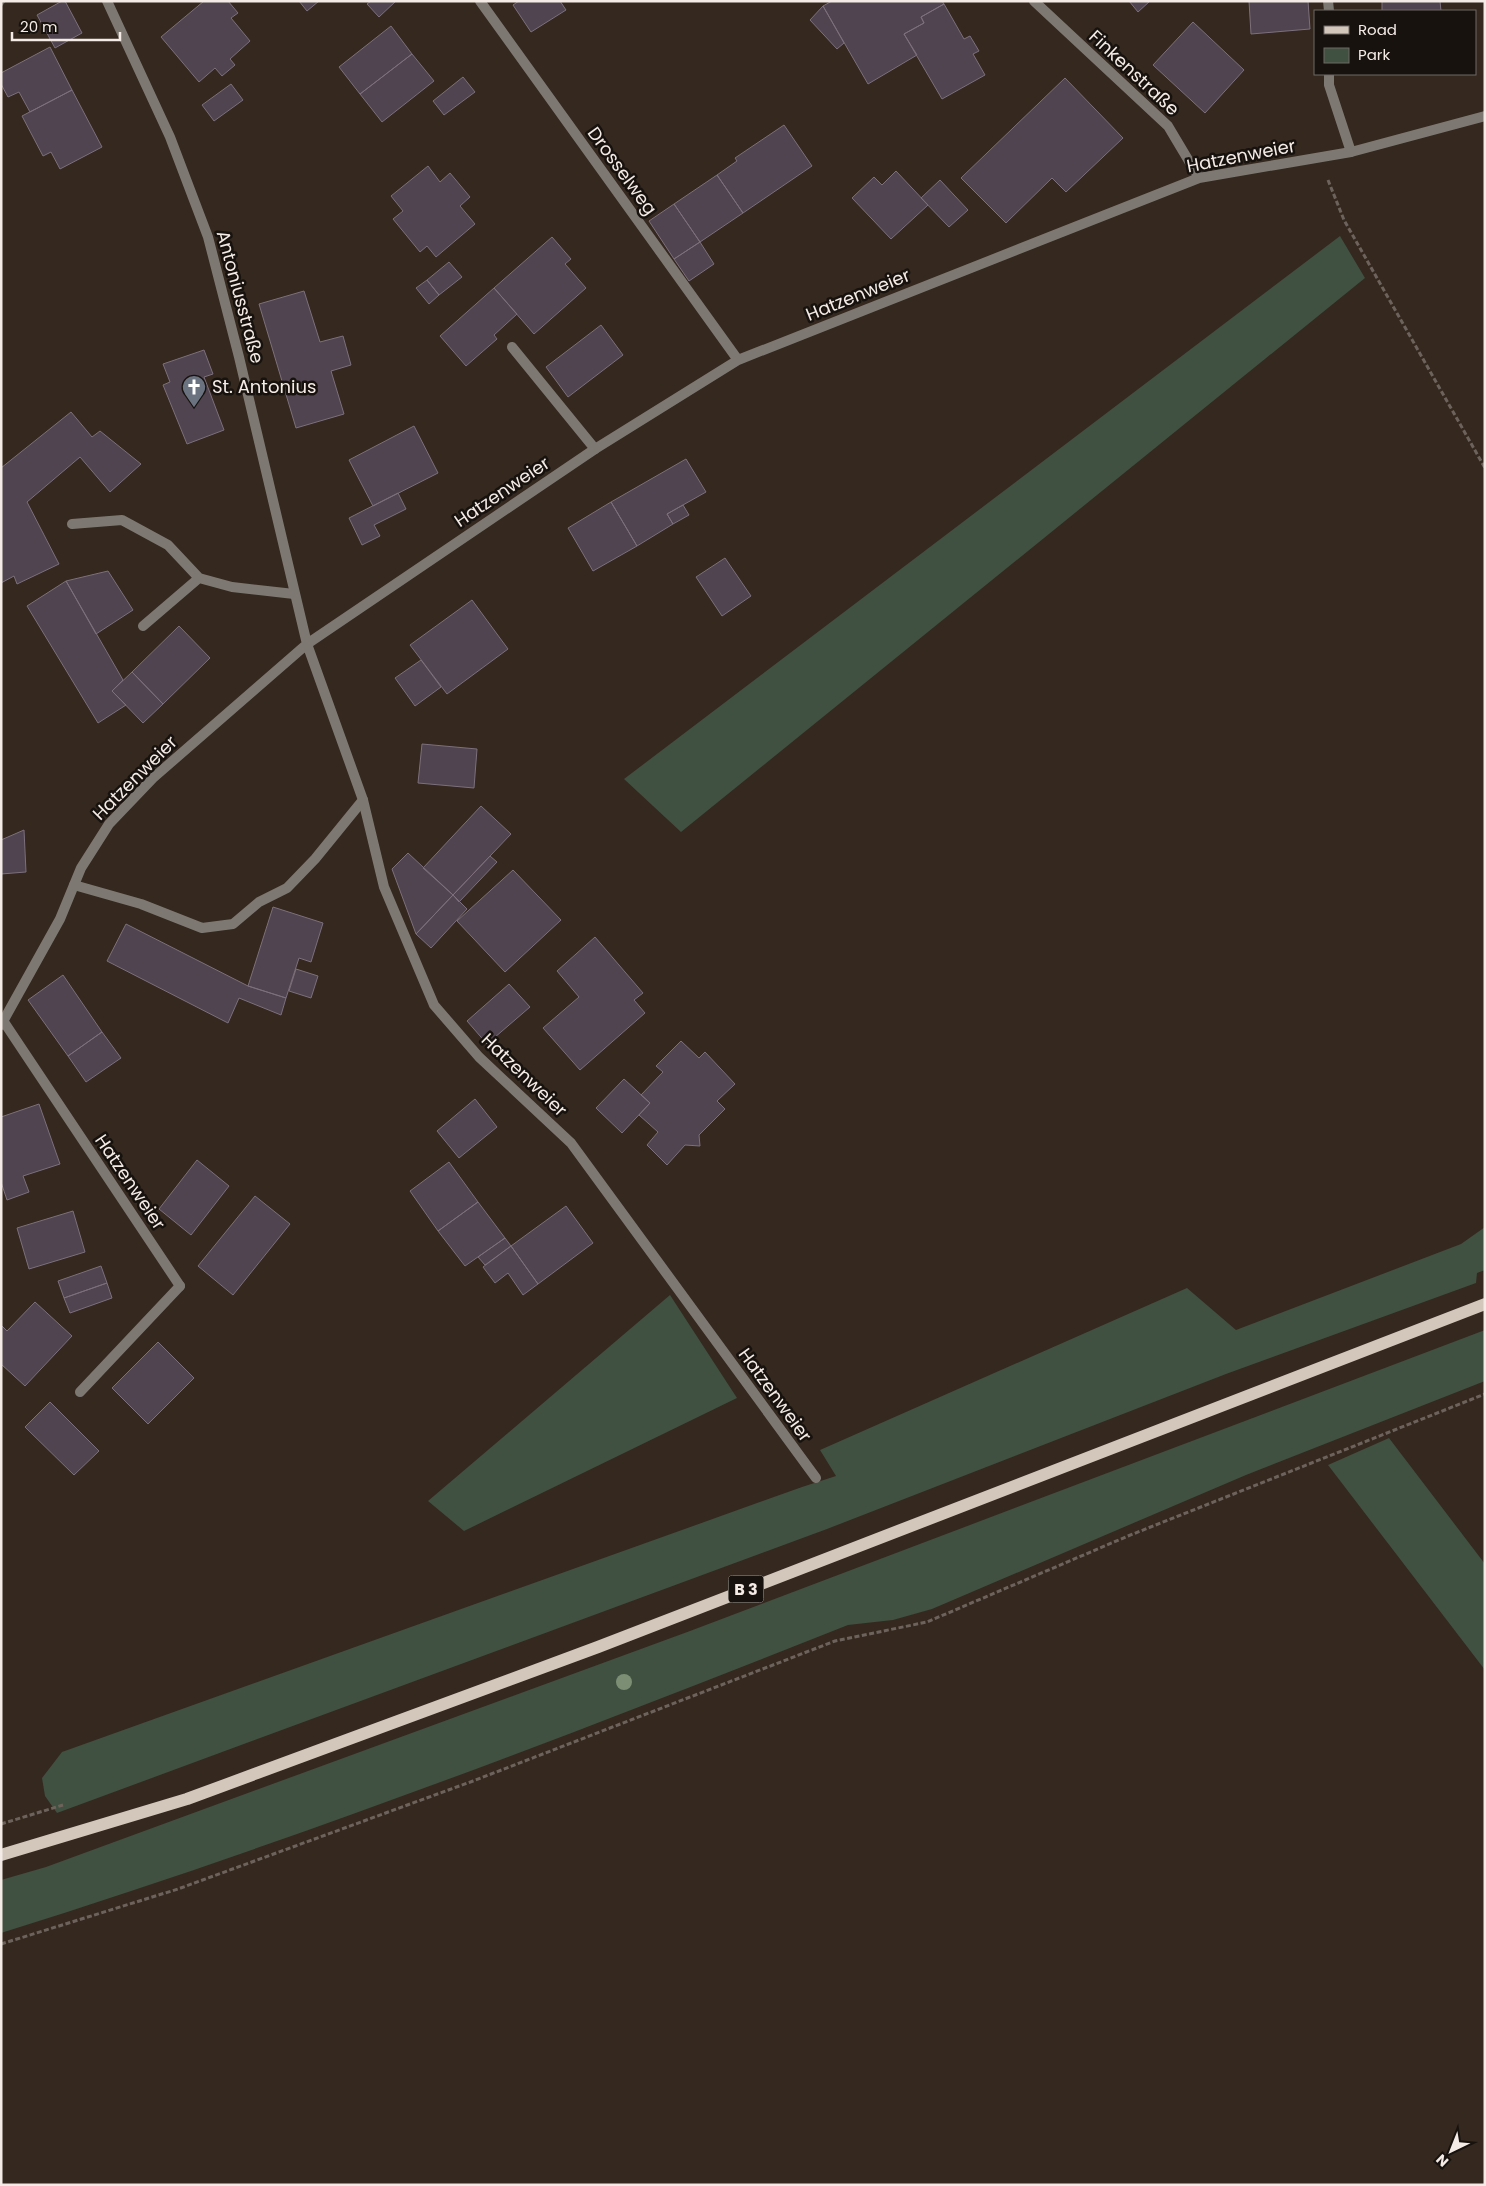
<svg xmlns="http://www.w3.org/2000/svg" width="1486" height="2186" font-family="Poppins,sans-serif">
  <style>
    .green { fill: #405041 }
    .building { fill: #4f444f; stroke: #7d707c }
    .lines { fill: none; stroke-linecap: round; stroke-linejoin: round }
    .path { stroke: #6e635c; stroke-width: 3; stroke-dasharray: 5 2.5; stroke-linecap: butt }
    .service { stroke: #7e7873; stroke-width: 10 }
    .minor { stroke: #7e7873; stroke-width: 10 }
    .primary { stroke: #d3c7bc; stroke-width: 12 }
    .tree { fill: #7c8f74 }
    .labels { text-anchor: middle; stroke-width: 5; stroke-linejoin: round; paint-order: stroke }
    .shield { fill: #17120e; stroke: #b2aaa5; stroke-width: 1 }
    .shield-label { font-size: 16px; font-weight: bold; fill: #f4ebe6 }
    .street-label { font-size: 18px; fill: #f4ebe6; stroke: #17120e }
    .poi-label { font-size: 18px; fill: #f4ebe6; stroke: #17120e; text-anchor: start }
  </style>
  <rect width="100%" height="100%" fill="#34281f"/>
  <!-- green -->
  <path class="green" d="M 1340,236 L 1365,278 L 681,832 L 624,779 Z
    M 1485,1227 L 1485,1270 L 1477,1273 L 1476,1283 L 1226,1374 L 827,1529 L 57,1813 L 45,1796 L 42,1778 L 62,1752 L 802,1487 L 836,1476 L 820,1450 L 1187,1288 L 1236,1330 L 1461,1244 Z
    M 670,1295 L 737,1398 L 464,1531 L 428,1501 Z
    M 1485,1330 L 1485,1381 L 1246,1475 L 932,1609 L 893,1620 L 848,1625 C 569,1736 288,1843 1,1933 L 1,1880 L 46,1867 L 690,1631 Z
    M 1389,1438 L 1485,1564 L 1485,1670 L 1328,1465 Z"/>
  <!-- building -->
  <path class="building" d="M 62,1 L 65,1 L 82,33 L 55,48 L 37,15 Z
    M 204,1 L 228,1 L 238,13 L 231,18 L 250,41 L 230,59 L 235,65 L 222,76 L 215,68 L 199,82 L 161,37 Z
    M 299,1 L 319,1 L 307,11 Z
    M 371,1 L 396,1 L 379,17 L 367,4 Z
    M 519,1 L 560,1 L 566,10 L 531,32 L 513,5 Z
    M 832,1 L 942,1 L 944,4 L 921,17 L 924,23 L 904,34 L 917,55 L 868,84 L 823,6 Z
    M 1129,1 L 1150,1 L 1138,12 Z
    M 1249,1 L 1308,1 L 1310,29 L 1251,34 Z
    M 1382,1 L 1440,1 L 1441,11 L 1382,11 Z
    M 944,4 L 964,39 L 970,36 L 979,51 L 973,54 L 985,75 L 942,99 L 904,34 L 924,23 L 921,17 Z
    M 823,6 L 844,43 L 837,49 L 810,20 Z
    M 1193,22 L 1244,70 L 1205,113 L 1153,65 Z
    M 391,26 L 412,54 L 360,94 L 339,67 Z
    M 50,47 L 72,90 L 30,112 L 19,92 L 8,97 L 1,84 L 1,73 Z
    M 412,54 L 434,81 L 382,122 L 360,94 Z
    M 463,77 L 475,92 L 444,115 L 433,101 Z
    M 1065,78 L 1123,138 L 1066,192 L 1052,178 L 1006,223 L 961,178 Z
    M 231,84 L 243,100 L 214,121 L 202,105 Z
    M 72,90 L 102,147 L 60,169 L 51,152 L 43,156 L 22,116 Z
    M 784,125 L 812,166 L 743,213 L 717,175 L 737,161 L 735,158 Z
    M 428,166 L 440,182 L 450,173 L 470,197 L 460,206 L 475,224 L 436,257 L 427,246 L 420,252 L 393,219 L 403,211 L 391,196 Z
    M 896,171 L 928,205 L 891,239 L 852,198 L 874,177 L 882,185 Z
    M 717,175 L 743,213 L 700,242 L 674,204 Z
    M 940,180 L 968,210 L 949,227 L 921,198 Z
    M 674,204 L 700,242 L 674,259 L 649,221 Z
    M 552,237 L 571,259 L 565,264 L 586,288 L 534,334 L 494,288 Z
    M 700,242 L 714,264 L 689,281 L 674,259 Z
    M 449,262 L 462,277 L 439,295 L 427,280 Z
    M 427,280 L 439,295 L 429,304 L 416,288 Z
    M 494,288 L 517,314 L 494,335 L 497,339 L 466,366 L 440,336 Z
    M 304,291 L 320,342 L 343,336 L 351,365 L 331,371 L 344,414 L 296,428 L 259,304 Z
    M 601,325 L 623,355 L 568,397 L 546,367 Z
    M 204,350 L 213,374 L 204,377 L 224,430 L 187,444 L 163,385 L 170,382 L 163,364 Z
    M 71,412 L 92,437 L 100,431 L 141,464 L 110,492 L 80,457 L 27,502 L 59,564 L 17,584 L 14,576 L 1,583 L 1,468 Z
    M 414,426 L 438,473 L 373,506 L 349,460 Z
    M 686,459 L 706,492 L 667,514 L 673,524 L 637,546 L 611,502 Z
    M 398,493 L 406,509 L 374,525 L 380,536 L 362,545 L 349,518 Z
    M 611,502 L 637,546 L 593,571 L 568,528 Z
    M 683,505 L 689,515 L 673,524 L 667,514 Z
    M 725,558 L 751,596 L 722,616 L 696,577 Z
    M 108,571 L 133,610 L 96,634 L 66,581 Z
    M 66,581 L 123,680 L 112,691 L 126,705 L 98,723 L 27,606 Z
    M 472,600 L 508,649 L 447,694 L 410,645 Z
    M 179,626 L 210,658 L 163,704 L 132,672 Z
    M 421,660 L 441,687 L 415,706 L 395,678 Z
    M 132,672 L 163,704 L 143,723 L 112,691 Z
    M 422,744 L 477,749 L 474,788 L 418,783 Z
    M 481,806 L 511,834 L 453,895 L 423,868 Z
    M 24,830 L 26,872 L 1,874 L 1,840 Z
    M 408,853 L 453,895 L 416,934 L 392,869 Z
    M 490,856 L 497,862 L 459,902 L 453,895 Z
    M 513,870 L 561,920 L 505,972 L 457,921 Z
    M 453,895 L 467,909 L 431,948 L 416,934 Z
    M 273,907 L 323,923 L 311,962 L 299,958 L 286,998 L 248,986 Z
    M 126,924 L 248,986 L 286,998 L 281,1015 L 239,998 L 228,1023 L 107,961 Z
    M 595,937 L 643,993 L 634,1000 L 645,1013 L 580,1070 L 543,1028 L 579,997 L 557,971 Z
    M 296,969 L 318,976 L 311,998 L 289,991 Z
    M 63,975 L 102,1032 L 68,1056 L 28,1000 Z
    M 509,984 L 530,1007 L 487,1044 L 467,1021 Z
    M 102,1032 L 121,1058 L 86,1082 L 68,1056 Z
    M 681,1041 L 699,1058 L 705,1052 L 735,1084 L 717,1101 L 725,1109 L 699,1135 L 700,1146 L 685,1145 L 667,1165 L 647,1145 L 658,1132 L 639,1115 L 650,1103 L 641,1095 L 663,1072 L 656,1066 Z
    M 624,1079 L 650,1103 L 622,1133 L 596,1108 Z
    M 475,1099 L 497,1127 L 459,1158 L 437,1131 Z
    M 39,1104 L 60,1164 L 23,1176 L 29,1192 L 7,1200 L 1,1182 L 1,1117 Z
    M 197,1160 L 229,1186 L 191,1235 L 159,1209 Z
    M 449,1162 L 478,1202 L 438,1231 L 410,1191 Z
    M 255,1196 L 290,1224 L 233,1295 L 198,1266 Z
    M 478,1202 L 505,1238 L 465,1266 L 438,1231 Z
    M 566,1206 L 593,1243 L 538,1284 L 511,1246 Z
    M 73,1211 L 85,1252 L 29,1269 L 17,1228 Z
    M 505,1238 L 511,1246 L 485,1265 L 478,1257 Z
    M 511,1246 L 538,1284 L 523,1295 L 508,1273 L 495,1283 L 483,1267 Z
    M 101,1266 L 107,1283 L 64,1298 L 58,1281 Z
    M 107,1283 L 112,1298 L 70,1313 L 64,1298 Z
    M 35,1302 L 72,1336 L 25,1386 L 1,1364 L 1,1325 L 7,1331 Z
    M 158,1342 L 194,1378 L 148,1424 L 112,1388 Z
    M 50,1402 L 99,1451 L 74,1475 L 25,1427 Z"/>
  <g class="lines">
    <!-- path -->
    <path class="path" d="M 1,5 L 4,1
      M 1328,180 L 1344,220 L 1485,468
      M 1,1824 L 63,1805
      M 1,1944 L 178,1889 L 473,1781 L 835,1641 L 927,1622 L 1128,1536 L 1485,1394"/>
    <!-- service -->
    <path class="service" d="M 1328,1 L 1329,11
      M 1329,74 L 1329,85 L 1351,152
      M 512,347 L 595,449
      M 72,524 L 122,520 L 168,545 L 199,578 L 232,587 L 294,594
      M 143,626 L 199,578
      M 74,885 L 141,904 L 202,928 L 233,924 L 259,902 L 287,888 L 315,859 L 363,800
      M 80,1392 L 180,1286"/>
    <!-- minor -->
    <path class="minor" d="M 107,1 L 170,137 L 208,237 L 239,357 L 307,644 L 363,800 L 384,887 L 434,1005 L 479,1057 L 571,1143 L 816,1478
      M 480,1 L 738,360
      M 1034,1 L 1168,126 L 1199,178
      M 4,1022 L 180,1286
      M 1,1025 L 60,919 L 81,868 L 109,824 L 153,778 L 307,644 L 595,449 L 738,360 L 1199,178 L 1351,152 L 1485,116"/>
    <!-- primary -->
    <path class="primary" d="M 1,1855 L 187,1799 L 598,1647 L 1485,1304"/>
  </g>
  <!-- trees -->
  <circle class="tree" cx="624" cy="1682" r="8"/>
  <!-- icons -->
  <defs>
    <g id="church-pin" transform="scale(1.25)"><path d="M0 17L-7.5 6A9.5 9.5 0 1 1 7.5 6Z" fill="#6b7280" stroke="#17120e"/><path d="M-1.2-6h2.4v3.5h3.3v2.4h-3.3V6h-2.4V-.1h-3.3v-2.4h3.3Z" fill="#fff"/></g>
  </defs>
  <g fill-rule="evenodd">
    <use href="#church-pin" x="194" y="387"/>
  </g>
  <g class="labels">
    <!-- shield labels -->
    <rect class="shield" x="728.5" y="1575.5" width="35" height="27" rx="4"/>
    <g class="shield-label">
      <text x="746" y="1595">B 3</text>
    </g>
    <!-- street labels -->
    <g class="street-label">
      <text transform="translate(1134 73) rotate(43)" y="6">Finkenstraße</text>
      <text transform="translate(1241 156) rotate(-11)" y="6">Hatzenweier</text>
      <text transform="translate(622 171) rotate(54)" y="6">Drosselweg</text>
      <text transform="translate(858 295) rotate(-22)" y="6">Hatzenweier</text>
      <text transform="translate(240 297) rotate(75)" y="6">Antoniusstraße</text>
      <text transform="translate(502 492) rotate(-34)" y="6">Hatzenweier</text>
      <text transform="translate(135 778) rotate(-45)" y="6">Hatzenweier</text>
      <text transform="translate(524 1075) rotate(44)" y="6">Hatzenweier</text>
      <text transform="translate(130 1182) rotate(56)" y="6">Hatzenweier</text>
      <text transform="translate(775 1395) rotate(54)" y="6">Hatzenweier</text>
    </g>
    <!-- poi labels -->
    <g class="poi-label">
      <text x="212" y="393">St. Antonius</text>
    </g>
  </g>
  <!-- border -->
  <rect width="1486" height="2186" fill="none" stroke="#f4ebe6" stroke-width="5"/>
  <!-- legend -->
  <rect x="1314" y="10" width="162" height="65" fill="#17120e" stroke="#6f6964"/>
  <rect x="1324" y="26" width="25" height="8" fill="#d3c7bc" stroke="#6f6964"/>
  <text x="1358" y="35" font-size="15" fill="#f4ebe6">Road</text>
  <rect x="1324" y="48" width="25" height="15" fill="#405041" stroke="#6f6964"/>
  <text x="1358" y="60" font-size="15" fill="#f4ebe6">Park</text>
  <!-- north arrow -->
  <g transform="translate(1451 2151) rotate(223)" stroke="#17120e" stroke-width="4" paint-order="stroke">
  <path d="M0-4L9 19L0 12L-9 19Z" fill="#f4ebe6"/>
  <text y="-8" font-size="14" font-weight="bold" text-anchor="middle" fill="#f4ebe6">N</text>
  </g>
  <!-- scale -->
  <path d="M12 32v8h108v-8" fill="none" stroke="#f4ebe6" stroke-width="2.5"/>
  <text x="20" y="32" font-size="15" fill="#f4ebe6" stroke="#17120e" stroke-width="4" paint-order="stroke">20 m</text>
</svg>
